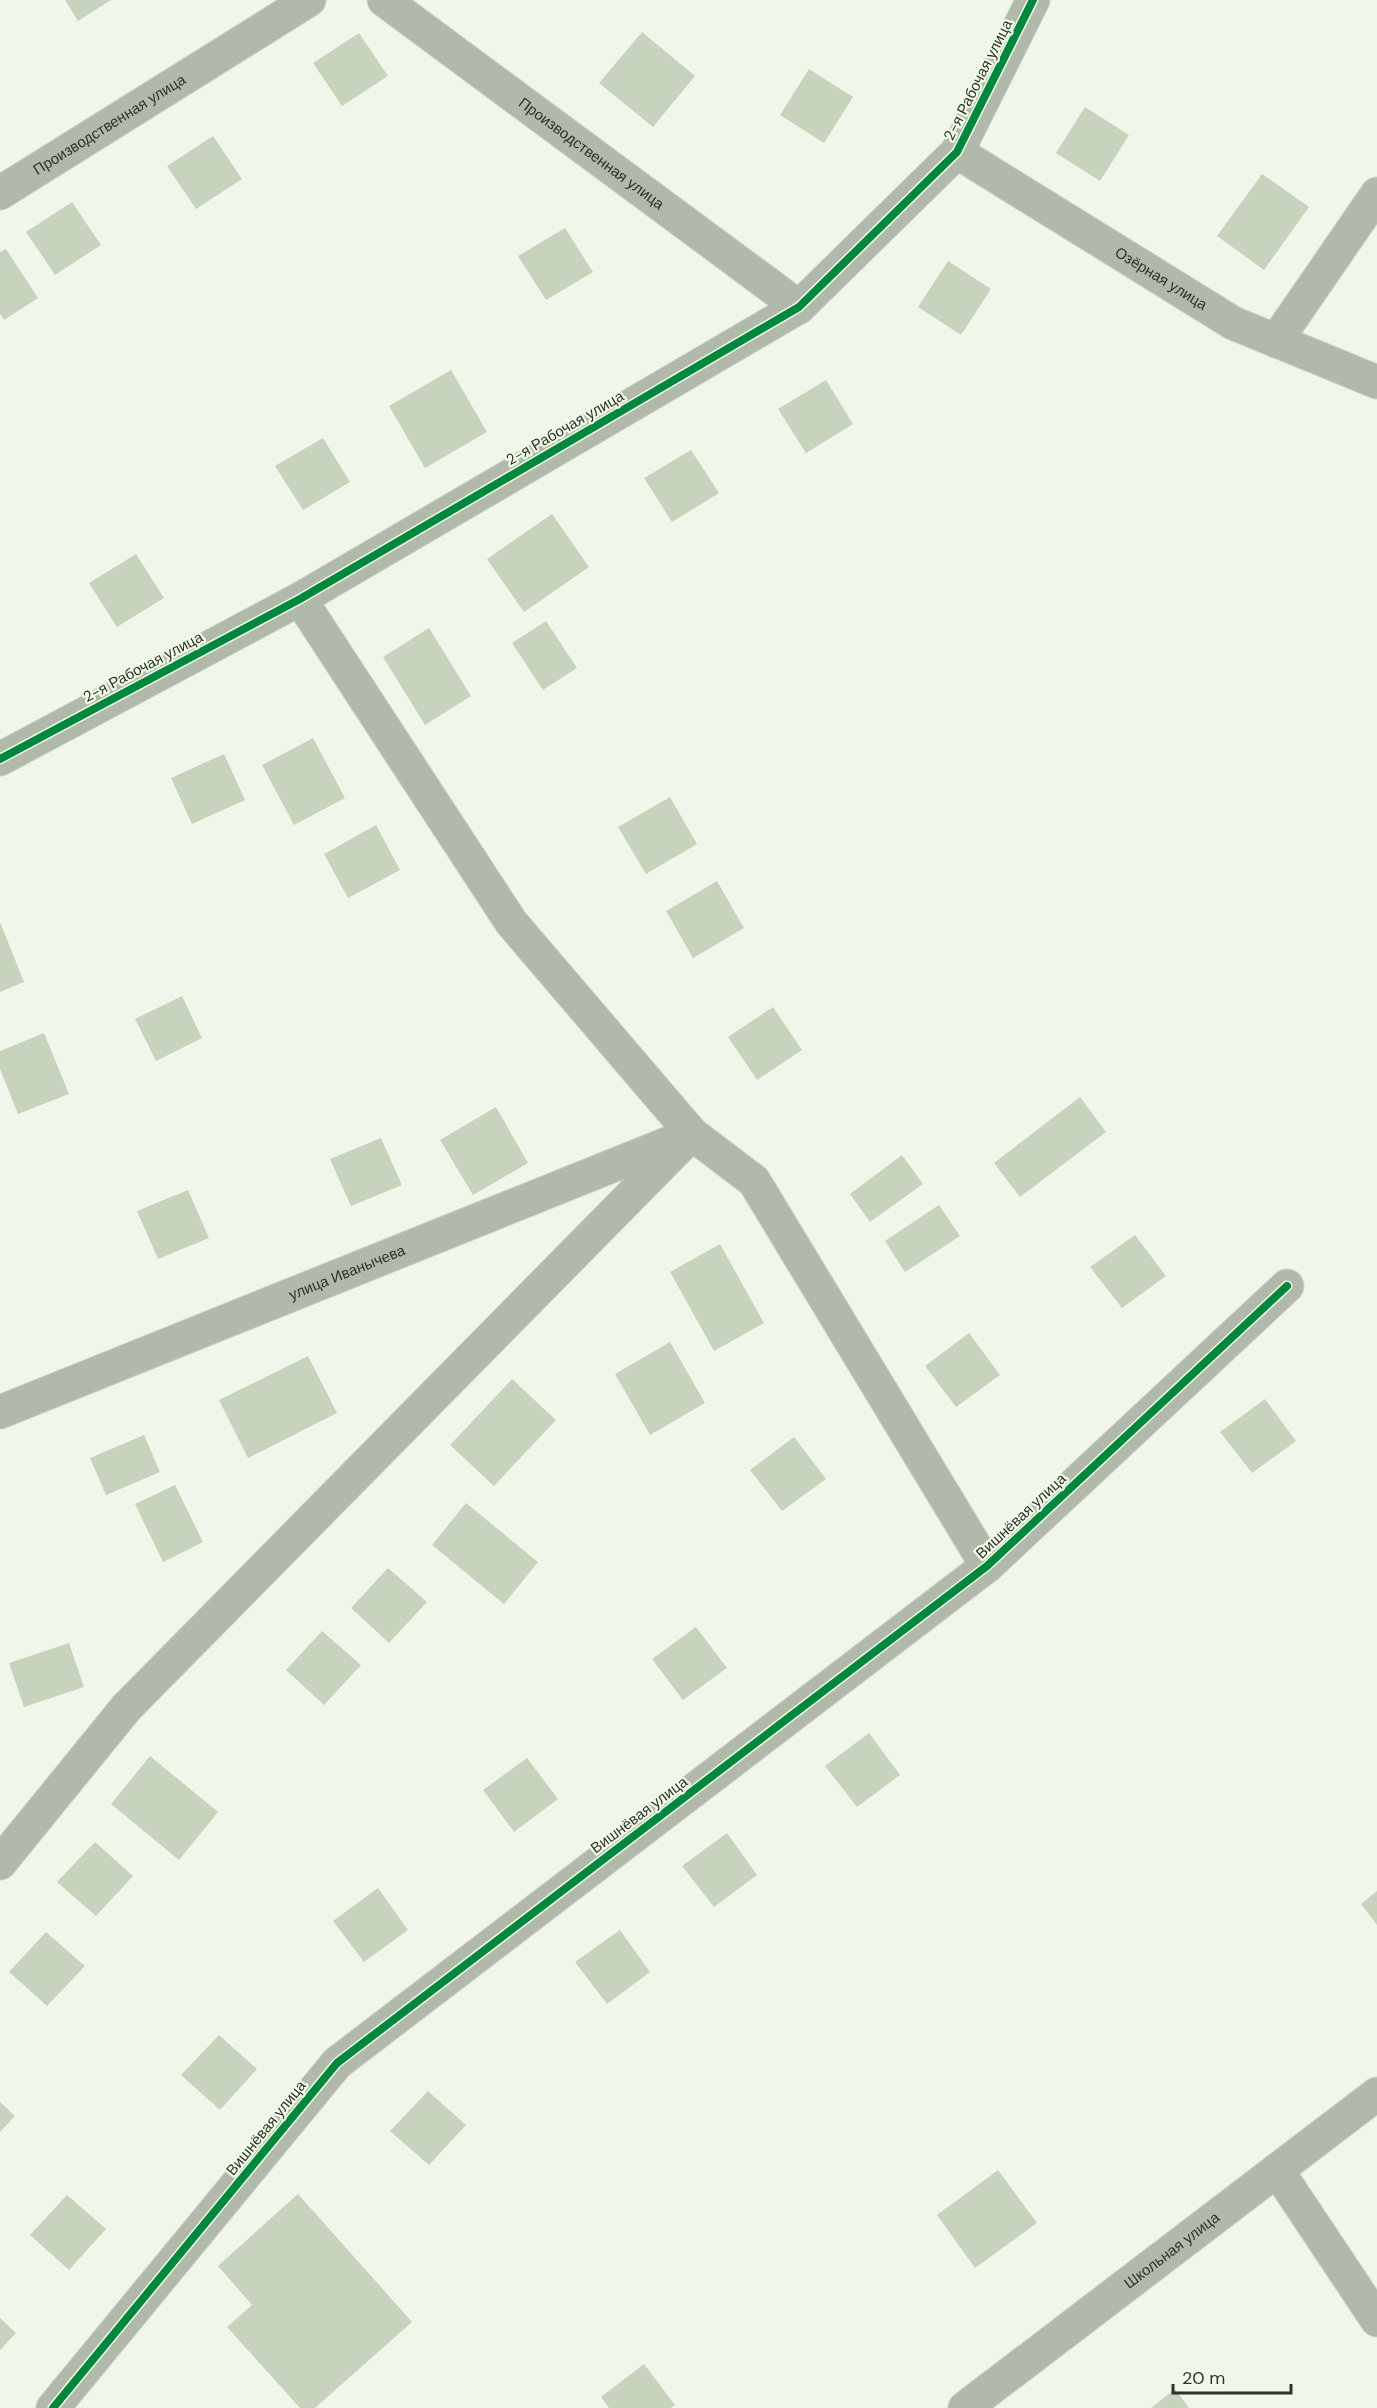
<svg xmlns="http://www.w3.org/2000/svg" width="1377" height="2408" font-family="'DM Sans',sans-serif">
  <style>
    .building { fill: #c8d3be }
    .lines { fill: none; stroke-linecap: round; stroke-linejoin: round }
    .minor-casing { stroke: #ced2c9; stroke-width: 35 }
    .minor { stroke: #b1baaa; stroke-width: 33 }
    .cycleway-casing { stroke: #f0fbe7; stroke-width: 11 }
    .cycleway { stroke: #00873e; stroke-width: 8 }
    .labels { text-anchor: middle; stroke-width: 4.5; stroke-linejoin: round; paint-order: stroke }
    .street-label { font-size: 15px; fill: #2e322a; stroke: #f0fbe7 }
  </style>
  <rect width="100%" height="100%" fill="#f1f6eb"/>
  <!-- building -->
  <path class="building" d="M 65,0 L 111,0 L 78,21 Z
    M 642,32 L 695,76 L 653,127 L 599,83 Z
    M 359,33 L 388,76 L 342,106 L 313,63 Z
    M 809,69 L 853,97 L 824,143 L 780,115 Z
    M 1085,107 L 1129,135 L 1100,181 L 1056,153 Z
    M 213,136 L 242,179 L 196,209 L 167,166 Z
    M 1262,174 L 1309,207 L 1264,270 L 1217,236 Z
    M 72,202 L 101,245 L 55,275 L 26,232 Z
    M 565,228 L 593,272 L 546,300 L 518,256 Z
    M 6,249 L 38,298 L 4,320 L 0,314 L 0,252 Z
    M 948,261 L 991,289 L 961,335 L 918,307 Z
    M 451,370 L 487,432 L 425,468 L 389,406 Z
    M 826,380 L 853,424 L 806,453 L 778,409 Z
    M 323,438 L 350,482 L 303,510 L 275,466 Z
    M 691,450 L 719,493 L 672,522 L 644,478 Z
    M 552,514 L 589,567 L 524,612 L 487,559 Z
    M 136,554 L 164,598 L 117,627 L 89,583 Z
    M 546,621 L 577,668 L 543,690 L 512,643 Z
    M 429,628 L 471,696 L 425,725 L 383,657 Z
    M 313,738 L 345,798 L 294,825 L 262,765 Z
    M 224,754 L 245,800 L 192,824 L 171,778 Z
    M 670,797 L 697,844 L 646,874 L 618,827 Z
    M 376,825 L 400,870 L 348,898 L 324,854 Z
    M 717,881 L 744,928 L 693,958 L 666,911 Z
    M 0,922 L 24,982 L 0,992 Z
    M 182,996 L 202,1038 L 156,1061 L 135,1019 Z
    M 773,1007 L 802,1050 L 757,1080 L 728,1037 Z
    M 44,1033 L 69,1094 L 18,1114 L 0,1069 L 0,1051 Z
    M 1080,1097 L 1106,1132 L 1020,1197 L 994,1163 Z
    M 496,1107 L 528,1163 L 473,1195 L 440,1140 Z
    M 381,1138 L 402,1185 L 351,1206 L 330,1159 Z
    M 902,1155 L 923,1184 L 870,1222 L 850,1194 Z
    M 188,1190 L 209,1238 L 158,1259 L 137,1211 Z
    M 939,1205 L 960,1236 L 905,1272 L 885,1241 Z
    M 1135,1235 L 1166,1276 L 1122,1308 L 1090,1267 Z
    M 720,1244 L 764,1323 L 714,1351 L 670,1272 Z
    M 969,1333 L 1000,1375 L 956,1407 L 925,1366 Z
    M 670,1342 L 705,1403 L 650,1435 L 615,1374 Z
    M 308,1356 L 337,1413 L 248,1458 L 219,1400 Z
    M 512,1379 L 556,1420 L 494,1486 L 450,1445 Z
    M 1265,1399 L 1296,1441 L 1252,1473 L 1220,1432 Z
    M 144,1435 L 160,1472 L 106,1495 L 90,1458 Z
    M 794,1437 L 826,1479 L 782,1511 L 750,1470 Z
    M 175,1485 L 203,1542 L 163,1562 L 135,1504 Z
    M 466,1503 L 538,1562 L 504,1604 L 432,1545 Z
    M 388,1568 L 427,1602 L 389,1643 L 351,1608 Z
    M 696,1627 L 727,1668 L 683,1700 L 652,1659 Z
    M 322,1631 L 361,1665 L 324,1705 L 286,1670 Z
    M 69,1643 L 84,1687 L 24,1707 L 9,1663 Z
    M 869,1733 L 900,1775 L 857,1807 L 825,1766 Z
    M 150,1756 L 218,1812 L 179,1860 L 111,1804 Z
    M 527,1758 L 558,1799 L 514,1832 L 483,1790 Z
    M 727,1833 L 757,1875 L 714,1907 L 682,1866 Z
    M 95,1842 L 133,1876 L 96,1916 L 57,1882 Z
    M 378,1888 L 408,1930 L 364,1962 L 333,1921 Z
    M 1377,1891 L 1377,1925 L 1361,1904 Z
    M 620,1930 L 650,1972 L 607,2004 L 575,1962 Z
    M 46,1932 L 85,1966 L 47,2006 L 9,1972 Z
    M 219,2035 L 257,2069 L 220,2110 L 181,2075 Z
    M 428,2091 L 466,2125 L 429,2165 L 390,2131 Z
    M 0,2102 L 15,2116 L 0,2132 Z
    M 998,2170 L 1037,2223 L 975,2268 L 937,2215 Z
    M 298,2194 L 412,2322 L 315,2408 L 300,2408 L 227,2327 L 252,2305 L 218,2266 Z
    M 67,2195 L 106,2229 L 69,2270 L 30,2235 Z
    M 0,2318 L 16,2333 L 0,2350 Z
    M 644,2364 L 675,2405 L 671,2408 L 609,2408 L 601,2397 Z
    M 1175,2389 L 1189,2408 L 1151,2408 Z"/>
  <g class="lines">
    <!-- minor casing -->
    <g class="minor-casing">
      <g id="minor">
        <path id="s1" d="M 384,0 L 799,307"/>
        <path id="s2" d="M 957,152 L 1233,323 L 1377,382"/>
        <path id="s3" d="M 0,193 L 309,0"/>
        <path d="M 1276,341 L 1377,194"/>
        <path d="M 300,599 L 511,922 L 692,1134 L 754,1181 L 987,1566"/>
        <path d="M 0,759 L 300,599 L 799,307 L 957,152 L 1033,0"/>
        <path id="s4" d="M 0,1412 L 679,1139"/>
        <path d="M 0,1863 L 126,1708 L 692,1134"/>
        <path d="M 1277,2170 L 1377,2320"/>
        <path d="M 53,2408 L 337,2063 L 987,1566 L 1287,1286"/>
        <path id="s5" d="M 965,2408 L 1377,2094"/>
      </g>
    </g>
    <!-- minor -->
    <use href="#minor" class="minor"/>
    <!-- cycleway casing -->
    <g class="cycleway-casing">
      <path id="cycleway" d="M 0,759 L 300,599 L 799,307 L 957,152 L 1033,0
        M 53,2408 L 337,2063 L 987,1566 L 1287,1286"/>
    </g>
    <!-- cycleway -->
    <use href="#cycleway" class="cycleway"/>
  </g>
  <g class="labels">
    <!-- street labels -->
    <g class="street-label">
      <text transform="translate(978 80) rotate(-63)" y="5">2-я Рабочая улица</text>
      <text dy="5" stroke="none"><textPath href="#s3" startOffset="129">Производственная улица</textPath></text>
      <text dy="5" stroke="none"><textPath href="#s1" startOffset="258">Производственная улица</textPath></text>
      <text dy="5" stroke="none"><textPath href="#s2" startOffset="240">Озёрная улица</textPath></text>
      <text transform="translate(565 428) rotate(-30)" y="5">2-я Рабочая улица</text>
      <text transform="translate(143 667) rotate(-28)" y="5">2-я Рабочая улица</text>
      <text dy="5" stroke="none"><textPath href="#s4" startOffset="374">улица Иванычева</textPath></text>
      <text transform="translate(1021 1516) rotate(-43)" y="5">Вишнёвая улица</text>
      <text transform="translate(639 1815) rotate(-37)" y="5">Вишнёвая улица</text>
      <text transform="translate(266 2128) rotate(-51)" y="5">Вишнёвая улица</text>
      <text dy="5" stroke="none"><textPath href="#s5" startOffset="260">Школьная улица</textPath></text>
    </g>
  </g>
  <!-- scale -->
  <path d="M1173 2384v9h118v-9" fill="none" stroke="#2e322a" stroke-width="3"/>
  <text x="1182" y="2384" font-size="18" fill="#2e322a" stroke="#f0fbe7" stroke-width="4.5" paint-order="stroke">20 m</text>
</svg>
